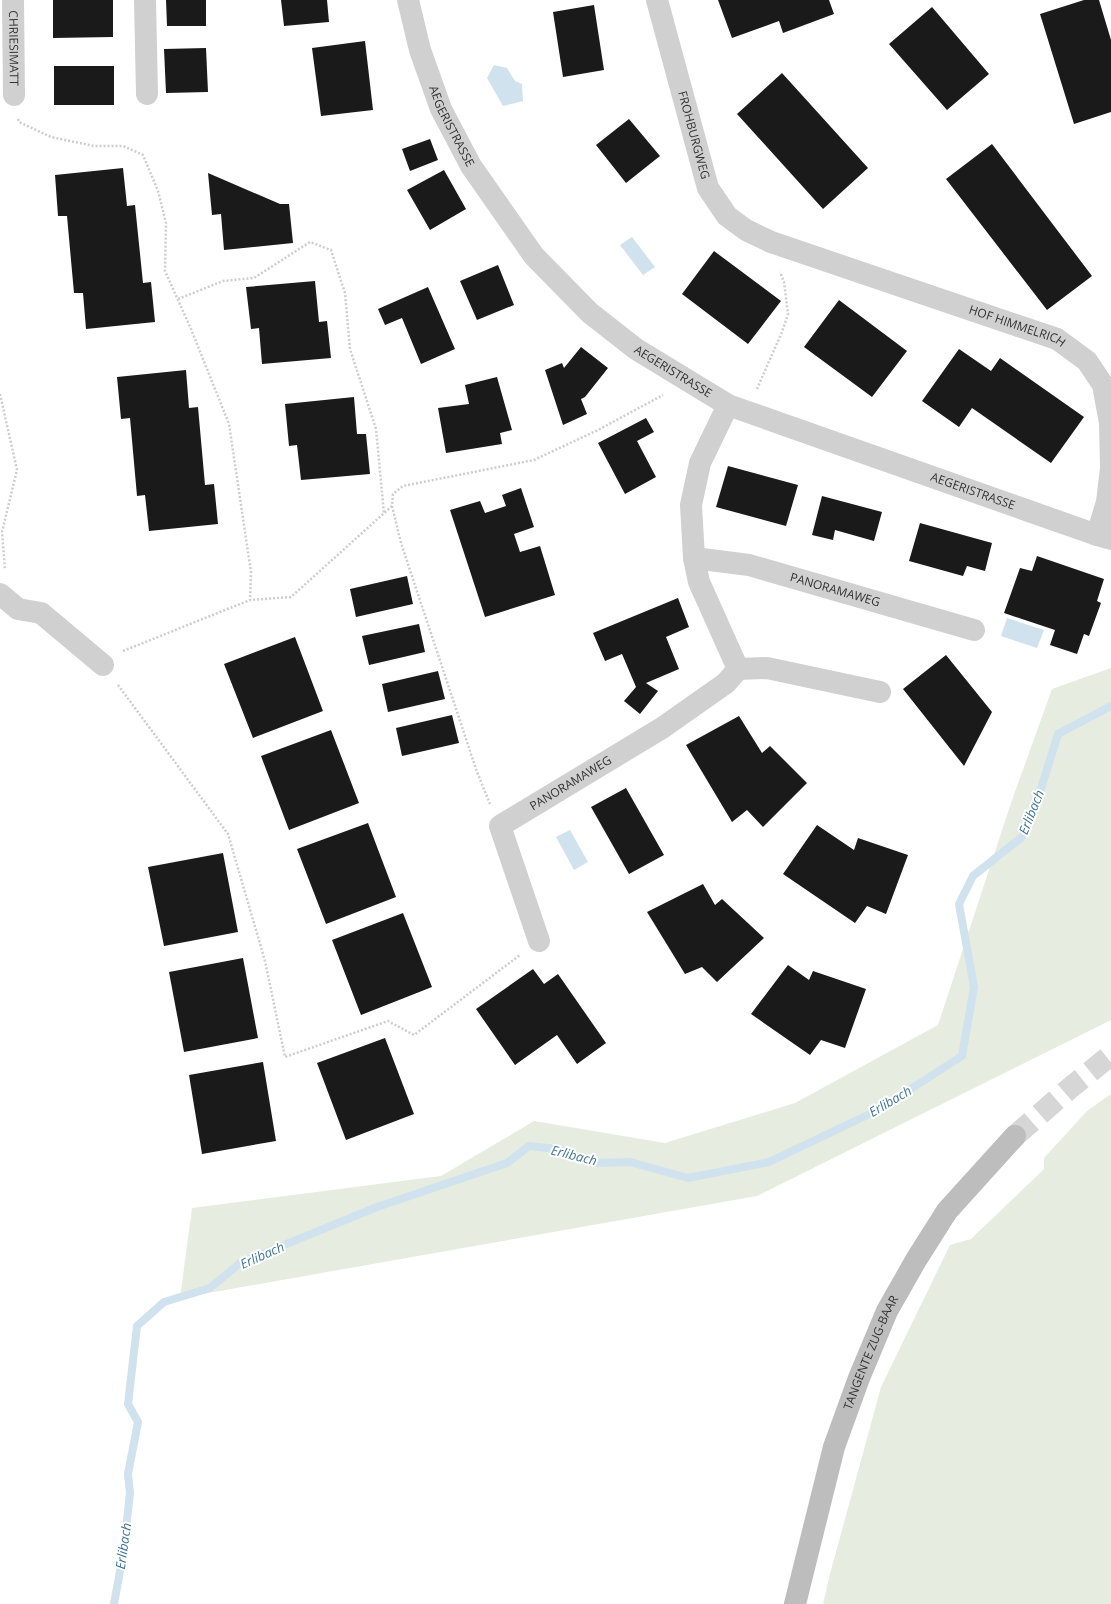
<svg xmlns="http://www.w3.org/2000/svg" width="1111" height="1604" font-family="'Open Sans',sans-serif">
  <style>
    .green { fill: #e6ecdf }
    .water { fill: #cfe2ee }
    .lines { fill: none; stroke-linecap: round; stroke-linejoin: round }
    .stream { stroke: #cfe2ee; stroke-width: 8 }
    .building { fill: #1a1a1a }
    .secondary-tunnel { stroke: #d6d6d6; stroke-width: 22; stroke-dasharray: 22 11; stroke-linecap: butt }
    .path { stroke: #cdcdcd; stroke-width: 2.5; stroke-dasharray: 2 2; stroke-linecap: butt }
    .minor { stroke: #d0d0d0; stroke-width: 22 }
    .tertiary { stroke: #d0d0d0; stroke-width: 22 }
    .secondary { stroke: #bdbdbd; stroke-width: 22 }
    .labels { text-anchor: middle; stroke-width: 4; stroke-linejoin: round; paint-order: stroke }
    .street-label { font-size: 12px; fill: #333; stroke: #fff }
    .water-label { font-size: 13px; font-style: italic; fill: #3f7597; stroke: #fff }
  </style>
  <rect width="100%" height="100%" fill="#fff"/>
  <!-- green -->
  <path class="green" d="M 1111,668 L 1111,1020 L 757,1196 L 180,1298 L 192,1208 L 441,1176 L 534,1121 L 665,1143 L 795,1103 L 938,1025 L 1011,803 L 1052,689 Z
    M 1111,1094 L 1111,1604 L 823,1604 L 830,1574 L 881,1387 L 950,1245 L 971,1239 L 1044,1169 L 1044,1158 L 1087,1111 Z"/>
  <!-- water -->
  <path class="water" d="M 494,65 L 507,68 L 515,81 L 522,84 L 523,101 L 503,106 L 487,78 Z
    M 632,237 L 655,267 L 643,275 L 620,245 Z
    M 1007,618 L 1044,630 L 1037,648 L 1001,636 Z
    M 570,830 L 588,862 L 574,870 L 556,837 Z"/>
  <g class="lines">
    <!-- stream -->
    <path class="stream" d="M 114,1604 L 123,1555 L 130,1493 L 128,1474 L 138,1422 L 128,1404 L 137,1326 L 164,1302 L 210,1288 L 240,1263 L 377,1207 L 507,1163 L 529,1146 L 557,1149 L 593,1163 L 630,1162 L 688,1178 L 769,1162 L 878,1110 L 962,1056 L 974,987 L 959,904 L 973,876 L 1022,837 L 1036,805 L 1058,734 L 1111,706"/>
  </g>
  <!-- building -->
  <path class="building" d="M 53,0 L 113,0 L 113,37 L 53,38 Z
    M 166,0 L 206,0 L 206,26 L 167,26 Z
    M 281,0 L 327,0 L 329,22 L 284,26 Z
    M 718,0 L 829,0 L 834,14 L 783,33 L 779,21 L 732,38 Z
    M 1084,0 L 1099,0 L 1111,40 L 1111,112 L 1074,124 L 1040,14 Z
    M 594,5 L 604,70 L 563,77 L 553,12 Z
    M 932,7 L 989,74 L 947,110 L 889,44 Z
    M 365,41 L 373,110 L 321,116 L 312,48 Z
    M 206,48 L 208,92 L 166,93 L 164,49 Z
    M 54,66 L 114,66 L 114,105 L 54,105 Z
    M 782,73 L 868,168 L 823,209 L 737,114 Z
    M 629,119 L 660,156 L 626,183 L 596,145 Z
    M 430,139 L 438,160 L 410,171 L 402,149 Z
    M 992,144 L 1092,276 L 1047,310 L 946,179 Z
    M 123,168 L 127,206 L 135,205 L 143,283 L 151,282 L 155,322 L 86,329 L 83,293 L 74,293 L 67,216 L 58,216 L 55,175 Z
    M 444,170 L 466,209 L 430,230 L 407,190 Z
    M 208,173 L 280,204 L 289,204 L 293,243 L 224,250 L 221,214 L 212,215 Z
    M 714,251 L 781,301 L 748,344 L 682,294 Z
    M 498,265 L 514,305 L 477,320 L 460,281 Z
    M 315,281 L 319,322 L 327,321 L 331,358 L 262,364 L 259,328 L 251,329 L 246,287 Z
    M 428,287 L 455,349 L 421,364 L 402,318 L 385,325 L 378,309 Z
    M 839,300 L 907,351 L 872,397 L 804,347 Z
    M 581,347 L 608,368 L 585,397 L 581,399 L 587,414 L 563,425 L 545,370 L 562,363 L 564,368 Z
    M 959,349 L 991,371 L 1000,358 L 1084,417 L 1051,463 L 972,408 L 959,427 L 922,401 Z
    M 186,370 L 189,408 L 198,407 L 205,485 L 214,484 L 218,524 L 149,531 L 145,495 L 137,496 L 130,418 L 121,419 L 117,377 Z
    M 497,377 L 512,430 L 500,433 L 502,444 L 446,453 L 438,408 L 469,404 L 465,385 Z
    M 354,397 L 357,434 L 366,434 L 370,474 L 301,480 L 297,445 L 289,446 L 285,404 Z
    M 646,418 L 654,432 L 637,441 L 656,477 L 625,494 L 598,443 Z
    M 728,466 L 798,485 L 786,526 L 716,507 Z
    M 521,488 L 534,527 L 514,534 L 520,552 L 540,546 L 555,595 L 485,617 L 450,510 L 480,501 L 485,513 L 506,506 L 502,495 Z
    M 822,496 L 882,512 L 874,541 L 835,530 L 833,540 L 812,535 Z
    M 920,523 L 992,543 L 985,571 L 967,566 L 963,576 L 909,561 Z
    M 1037,556 L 1104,579 L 1097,601 L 1101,603 L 1089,636 L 1084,634 L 1077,654 L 1050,645 L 1055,630 L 1004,613 L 1020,568 L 1032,571 Z
    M 407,576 L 413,604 L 356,617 L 350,589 Z
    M 678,598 L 689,627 L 666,637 L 679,669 L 646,683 L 658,691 L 640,714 L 624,701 L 636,687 L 622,654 L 605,661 L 593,633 Z
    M 419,624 L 425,652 L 369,665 L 362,636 Z
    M 295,637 L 323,711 L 253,738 L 224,664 Z
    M 946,655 L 992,712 L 964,766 L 903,689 Z
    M 438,671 L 445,699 L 388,712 L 382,684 Z
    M 452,715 L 459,743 L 402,756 L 396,728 Z
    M 739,716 L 762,753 L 770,746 L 807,783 L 763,827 L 747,810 L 732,822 L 686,745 Z
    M 331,730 L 359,803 L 289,830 L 261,756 Z
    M 626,788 L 664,855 L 629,874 L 591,807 Z
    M 368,823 L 396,897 L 326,924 L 297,849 Z
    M 817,825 L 854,850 L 858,838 L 908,855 L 886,914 L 867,906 L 855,923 L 783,874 Z
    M 223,853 L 238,932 L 164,946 L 148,867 Z
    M 703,884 L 715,905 L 722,899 L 764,938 L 717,982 L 702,967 L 685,974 L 647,912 Z
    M 403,913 L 432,987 L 361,1015 L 332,940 Z
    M 243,958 L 258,1038 L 184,1052 L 169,972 Z
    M 788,965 L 809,980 L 813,971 L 866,989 L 845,1048 L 821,1040 L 810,1055 L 751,1014 Z
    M 533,969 L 544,984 L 558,974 L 606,1043 L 577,1064 L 557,1035 L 515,1065 L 476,1009 Z
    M 385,1038 L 414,1114 L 346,1140 L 317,1063 Z
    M 263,1062 L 276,1141 L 202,1154 L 189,1075 Z"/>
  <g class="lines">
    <!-- secondary-tunnel -->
    <path class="secondary-tunnel" d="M 1015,1136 L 1070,1088 L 1111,1055"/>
    <!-- path -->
    <path class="path" d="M 18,119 L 19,122 L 51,137 L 94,146 L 123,146 L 143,155 L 158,191 L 166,223 L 165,271 L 191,329 L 229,424 L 251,572 L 250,600
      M 178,299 L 223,281 L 254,278 L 310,242 L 331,250 L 345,293 L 350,349 L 376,429 L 384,514
      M 757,389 L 782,332 L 788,314 L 784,282 L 780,272
      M 0,394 L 17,470 L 2,532 L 5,570
      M 392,506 L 401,543 L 477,772 L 490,804
      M 123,651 L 250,600 L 291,597 L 392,506 L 393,494 L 403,486 L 534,460 L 598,430 L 663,395
      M 118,685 L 228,834 L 265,961 L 285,1057 L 388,1021 L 414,1035 L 520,955"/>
    <!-- minor -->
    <g class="minor">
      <path id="s1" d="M 13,0 L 14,95"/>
      <path d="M 145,0 L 147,94"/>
      <path id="s2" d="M 657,0 L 708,188 L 727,216 L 746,230 L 771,242 L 1057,339 L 1087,361 L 1103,385 L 1110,423 L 1111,468 L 1107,502 L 1097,535"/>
      <path id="s3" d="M 694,558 L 749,565 L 974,630"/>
      <path d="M 0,594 L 18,609 L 41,613 L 103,665"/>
      <path d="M 738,669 L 767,668 L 880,692"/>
      <path id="s4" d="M 539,941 L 500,826 L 662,728 L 726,683 L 738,669 L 699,582 L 694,558 L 691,505 L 700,463 L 728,405"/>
    </g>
    <!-- tertiary -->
    <path class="tertiary" id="s5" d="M 408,0 L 420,50 L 441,109 L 471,166 L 534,256 L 590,313 L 636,349 L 728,405 L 1097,535 L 1111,539"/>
    <!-- secondary -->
    <path class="secondary" id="s6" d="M 795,1604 L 834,1447 L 859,1378 L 887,1311 L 916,1260 L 947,1211 L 1015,1136"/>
  </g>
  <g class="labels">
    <!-- street labels -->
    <g class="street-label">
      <text dy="4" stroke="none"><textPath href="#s1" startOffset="48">CHRIESIMATT</textPath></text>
      <text dy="4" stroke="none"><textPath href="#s5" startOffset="134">AEGERISTRASSE</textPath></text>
      <text dy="4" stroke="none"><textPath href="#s2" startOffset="140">FROHBURGWEG</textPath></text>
      <text dy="4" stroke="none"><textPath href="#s2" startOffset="540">HOF HIMMELRICH</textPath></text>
      <text dy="4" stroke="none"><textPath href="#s5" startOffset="470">AEGERISTRASSE</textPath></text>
      <text dy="4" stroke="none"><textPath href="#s5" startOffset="794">AEGERISTRASSE</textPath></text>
      <text dy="4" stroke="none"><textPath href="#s3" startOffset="145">PANORAMAWEG</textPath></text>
      <text dy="4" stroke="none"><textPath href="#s4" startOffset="204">PANORAMAWEG</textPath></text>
      <text dy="4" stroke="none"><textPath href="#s6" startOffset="263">TANGENTE ZUG-BAAR</textPath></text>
    </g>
    <!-- water labels -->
    <g class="water-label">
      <text transform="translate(1031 812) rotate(-68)" y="5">Erlibach</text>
      <text transform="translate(890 1101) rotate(-31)" y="5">Erlibach</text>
      <text transform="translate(574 1155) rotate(14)" y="5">Erlibach</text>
      <text transform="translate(262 1255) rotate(-24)" y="5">Erlibach</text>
      <text transform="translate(123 1546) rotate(-82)" y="5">Erlibach</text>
    </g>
  </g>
</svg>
